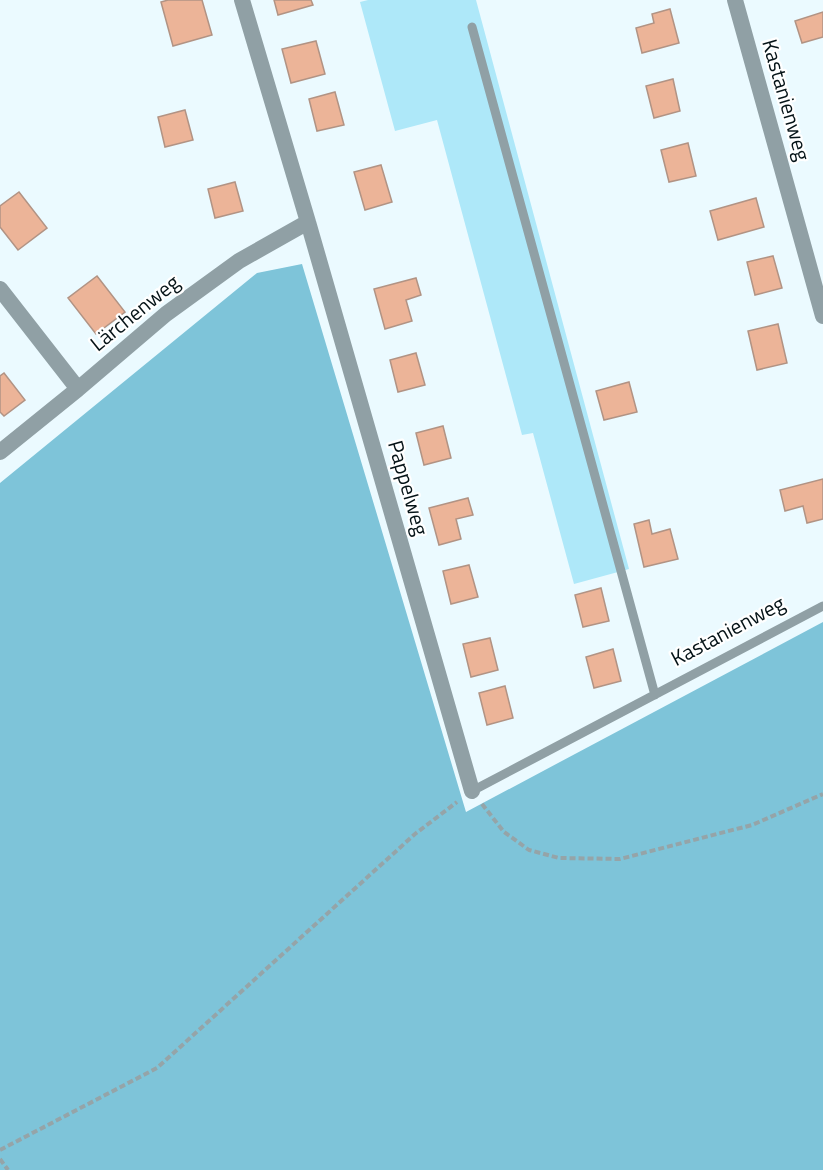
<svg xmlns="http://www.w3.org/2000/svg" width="823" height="1170" font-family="'Titillium Web',sans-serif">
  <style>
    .green { fill: #aee8f9 }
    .forest { fill: #7ec4d9 }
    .building { fill: #ecb498; stroke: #b19384; stroke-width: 1.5 }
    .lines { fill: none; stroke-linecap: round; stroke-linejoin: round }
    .path { stroke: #95a4a8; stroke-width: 4; stroke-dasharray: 6 3; stroke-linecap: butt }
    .service { stroke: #90a0a5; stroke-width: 9 }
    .minor { stroke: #90a0a5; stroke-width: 16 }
    .labels { text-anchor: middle; stroke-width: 4.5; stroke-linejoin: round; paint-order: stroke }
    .street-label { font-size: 21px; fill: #051317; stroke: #fff }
  </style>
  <rect width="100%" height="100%" fill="#ebfaff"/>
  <!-- green -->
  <path class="green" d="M 368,0 L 476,0 L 629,569 L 574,584 L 533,433 L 522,435 L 437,120 L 395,131 L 360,2 Z"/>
  <!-- forest -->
  <path class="forest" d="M 302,264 L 466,812 L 823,622 L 823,1170 L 0,1170 L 0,483 L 257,273 Z"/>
  <!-- building -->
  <path class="building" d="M 168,0 L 202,0 L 212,35 L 173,46 L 161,2 Z
    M 274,0 L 311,0 L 313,5 L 278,15 Z
    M 670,9 L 679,43 L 642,53 L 636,28 L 654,23 L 652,14 Z
    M 823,12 L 823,37 L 802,43 L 795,21 Z
    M 316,41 L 325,74 L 291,83 L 282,49 Z
    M 673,79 L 680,111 L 654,118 L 646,86 Z
    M 335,92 L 344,125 L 317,131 L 309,99 Z
    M 185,110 L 193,140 L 165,147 L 158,117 Z
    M 688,143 L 696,176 L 669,182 L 661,150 Z
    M 381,165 L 392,202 L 365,210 L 354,172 Z
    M 235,182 L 243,211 L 215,218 L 208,189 Z
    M 19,192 L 47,228 L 18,250 L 0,227 L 0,206 Z
    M 756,198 L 764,227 L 718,240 L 710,211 Z
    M 773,256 L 782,288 L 755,295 L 747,262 Z
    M 97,276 L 125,312 L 96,334 L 68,298 Z
    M 416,278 L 421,295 L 406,300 L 412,321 L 385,329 L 374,289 Z
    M 778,324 L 787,363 L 757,370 L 748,331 Z
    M 416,353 L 425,385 L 398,392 L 390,360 Z
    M 4,373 L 25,400 L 4,416 L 0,412 L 0,376 Z
    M 629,382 L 637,412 L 604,420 L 596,391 Z
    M 443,426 L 451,458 L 424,465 L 416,433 Z
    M 823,479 L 823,519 L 807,523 L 803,506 L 785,511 L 780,490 Z
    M 468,498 L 473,515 L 456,519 L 461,539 L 439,545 L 429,508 Z
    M 649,520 L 652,534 L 670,529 L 678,559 L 644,567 L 634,524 Z
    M 469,565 L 478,597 L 451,604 L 443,571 Z
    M 601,588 L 609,621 L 583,627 L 575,595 Z
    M 490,638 L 498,670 L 471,677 L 463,644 Z
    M 613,649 L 621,681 L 594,688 L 586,657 Z
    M 505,686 L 513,718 L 487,725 L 479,693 Z"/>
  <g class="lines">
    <!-- path -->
    <path class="path" d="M 482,804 L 504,832 L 529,850 L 559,858 L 620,859 L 752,825 L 823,794
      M 0,1150 L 157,1068 L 415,834 L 457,802
      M 0,1159 L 8,1170"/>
    <!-- service -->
    <path class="service" d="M 472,27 L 655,695
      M 472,791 L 823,606"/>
    <!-- minor -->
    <path class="minor" d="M 242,0 L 308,222 L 472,791
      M 735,0 L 823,316
      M 0,289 L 78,389
      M 0,452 L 78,389 L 166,314 L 239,261 L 308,222"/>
  </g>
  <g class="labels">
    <!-- street labels -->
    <g class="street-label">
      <text transform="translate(786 100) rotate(74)" y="7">Kastanienweg</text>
      <text transform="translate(135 313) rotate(-39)" y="7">Lärchenweg</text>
      <text transform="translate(408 488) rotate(74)" y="7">Pappelweg</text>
      <text transform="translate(728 631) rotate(-28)" y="7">Kastanienweg</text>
    </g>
  </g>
</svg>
